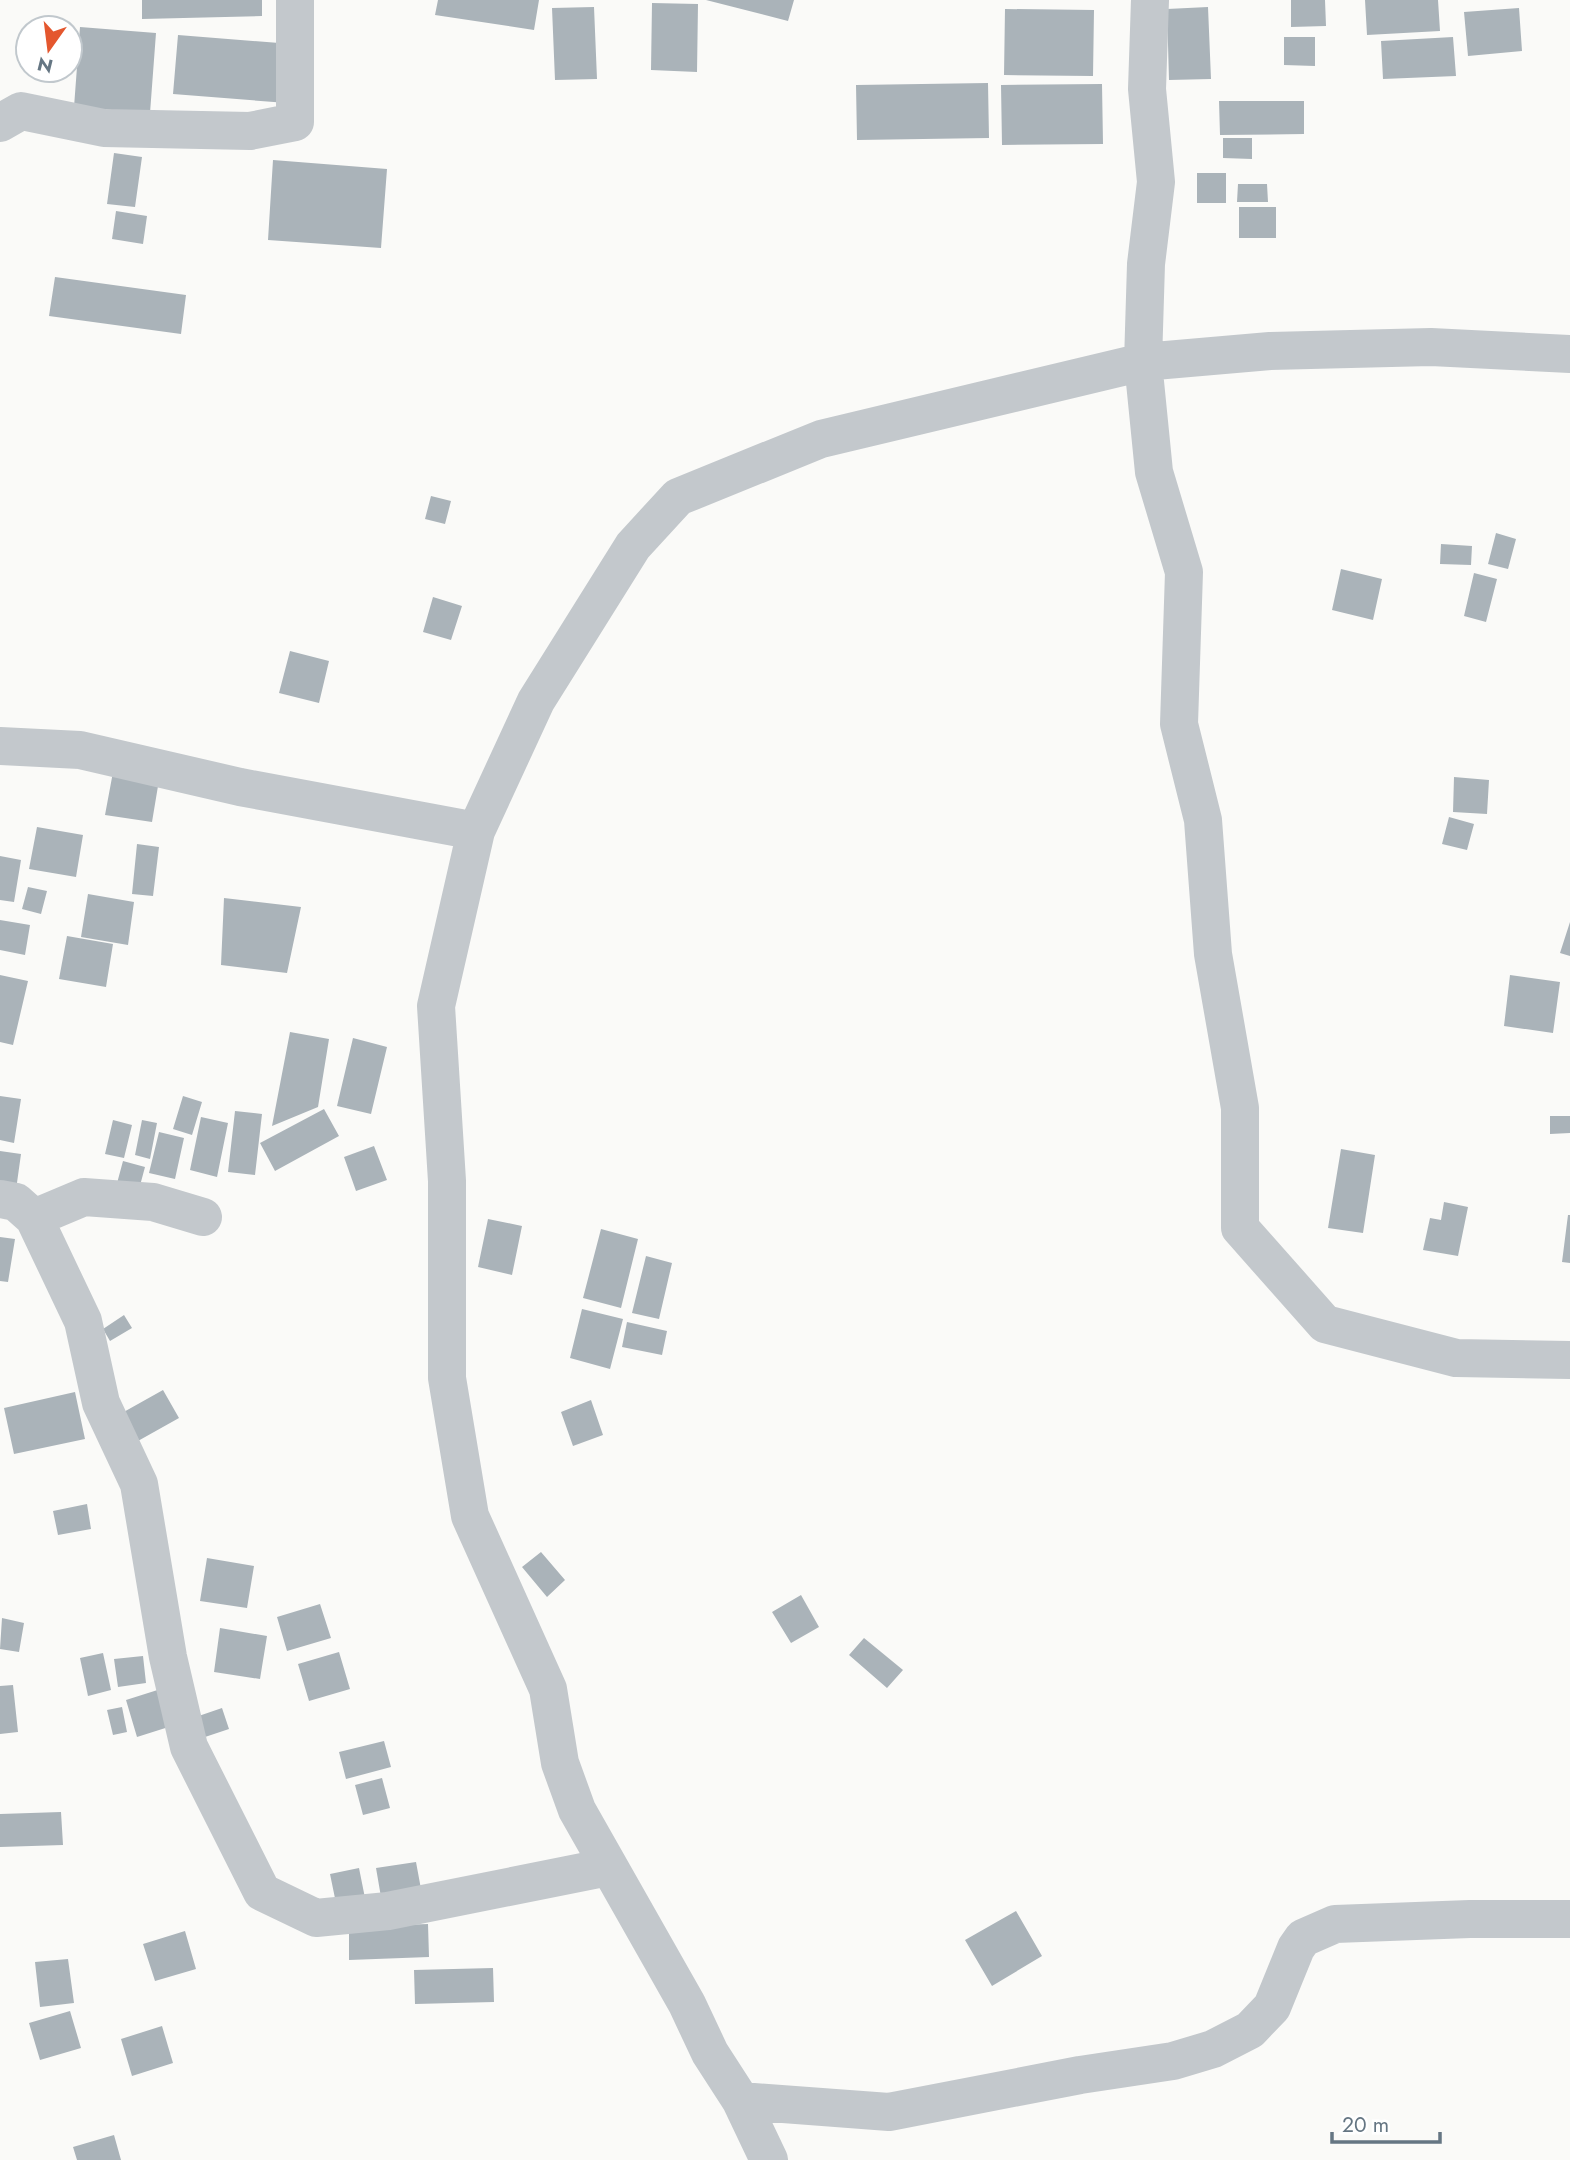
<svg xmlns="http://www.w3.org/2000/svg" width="1570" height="2160" font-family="Jost,sans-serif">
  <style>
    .building { fill: #aab3b9 }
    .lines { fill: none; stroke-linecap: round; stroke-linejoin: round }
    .street { stroke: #c3c8cc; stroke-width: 38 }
  </style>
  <rect width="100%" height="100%" fill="#fafaf8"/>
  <!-- building -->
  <path class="building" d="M 142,0 L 262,0 L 262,16 L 142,19 Z
    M 438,0 L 539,0 L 534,30 L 435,15 Z
    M 706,0 L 794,0 L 788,21 Z
    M 1291,0 L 1325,0 L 1326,26 L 1291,27 Z
    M 1365,0 L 1438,0 L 1440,31 L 1367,35 Z
    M 652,3 L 698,4 L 697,72 L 651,70 Z
    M 594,7 L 597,79 L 555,80 L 552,8 Z
    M 1208,7 L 1211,79 L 1169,80 L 1167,9 Z
    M 1519,8 L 1522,51 L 1468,56 L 1464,12 Z
    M 1005,9 L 1094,10 L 1093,76 L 1004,75 Z
    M 80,27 L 156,33 L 150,113 L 74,107 Z
    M 178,35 L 292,44 L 287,103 L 173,94 Z
    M 1284,37 L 1315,37 L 1315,66 L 1284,65 Z
    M 1453,37 L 1456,76 L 1383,79 L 1381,41 Z
    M 988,83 L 989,138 L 857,140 L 856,85 Z
    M 1102,84 L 1103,144 L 1002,145 L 1001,85 Z
    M 1219,101 L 1304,101 L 1304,134 L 1220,135 Z
    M 1223,138 L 1252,138 L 1252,159 L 1223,158 Z
    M 114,153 L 142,157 L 135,207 L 107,204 Z
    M 273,160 L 387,169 L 381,248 L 268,240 Z
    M 1197,173 L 1226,173 L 1226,203 L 1197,203 Z
    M 1238,184 L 1267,184 L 1268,202 L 1237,202 Z
    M 1239,207 L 1276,207 L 1276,238 L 1239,238 Z
    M 116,211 L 147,216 L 143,244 L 112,239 Z
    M 55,277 L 186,295 L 181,334 L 49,316 Z
    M 431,496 L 451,501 L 445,524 L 425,519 Z
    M 1496,533 L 1516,539 L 1508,569 L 1488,564 Z
    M 1441,544 L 1472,546 L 1471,565 L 1440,564 Z
    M 1341,569 L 1382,579 L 1373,620 L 1332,610 Z
    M 1474,573 L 1497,579 L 1486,622 L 1464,616 Z
    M 433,597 L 462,606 L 451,640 L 423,632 Z
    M 290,651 L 329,661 L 319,703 L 279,693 Z
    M 113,772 L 159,780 L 152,822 L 105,815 Z
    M 1454,777 L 1489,780 L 1487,814 L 1453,812 Z
    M 1449,817 L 1474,824 L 1467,850 L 1442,844 Z
    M 37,827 L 83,835 L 76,877 L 29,869 Z
    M 137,844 L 159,847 L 153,896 L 132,894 Z
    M 0,856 L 21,860 L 14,902 L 0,900 Z
    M 28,887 L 47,891 L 41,914 L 22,909 Z
    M 88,894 L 134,902 L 128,945 L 81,937 Z
    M 224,898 L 301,907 L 287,973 L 221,965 Z
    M 0,920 L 30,925 L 25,955 L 0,950 Z
    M 1570,922 L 1570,956 L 1560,953 Z
    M 67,936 L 113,944 L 106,987 L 59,979 Z
    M 0,975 L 28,981 L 13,1045 L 0,1042 Z
    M 1510,975 L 1560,982 L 1553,1033 L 1504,1026 Z
    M 290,1032 L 329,1039 L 318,1107 L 272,1126 Z
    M 353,1038 L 387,1047 L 371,1114 L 337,1106 Z
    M 0,1096 L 21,1099 L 14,1143 L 0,1140 Z
    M 183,1096 L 202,1102 L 192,1135 L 173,1129 Z
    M 324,1109 L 339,1136 L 275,1171 L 260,1143 Z
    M 235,1111 L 262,1114 L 255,1175 L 228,1172 Z
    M 1550,1116 L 1570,1116 L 1570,1133 L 1550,1134 Z
    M 201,1117 L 228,1123 L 217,1177 L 190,1170 Z
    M 113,1120 L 132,1125 L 124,1158 L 105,1154 Z
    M 142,1120 L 157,1123 L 150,1159 L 135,1155 Z
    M 159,1132 L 184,1138 L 175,1179 L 149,1173 Z
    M 374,1146 L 387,1180 L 356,1191 L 344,1157 Z
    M 1341,1149 L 1375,1155 L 1363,1233 L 1328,1228 Z
    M 0,1151 L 21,1154 L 15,1197 L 0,1194 Z
    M 123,1161 L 145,1167 L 138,1193 L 116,1187 Z
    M 1444,1202 L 1468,1207 L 1458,1256 L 1423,1250 L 1430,1218 L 1441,1220 Z
    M 1568,1215 L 1570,1215 L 1570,1263 L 1562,1262 Z
    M 488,1219 L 522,1226 L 512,1275 L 478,1267 Z
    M 601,1229 L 638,1239 L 621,1308 L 583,1298 Z
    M 0,1237 L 15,1239 L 8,1282 L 0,1281 Z
    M 646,1256 L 672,1263 L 659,1319 L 632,1313 Z
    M 582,1309 L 623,1319 L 610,1369 L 570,1358 Z
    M 124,1315 L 132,1328 L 110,1341 L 103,1329 Z
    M 627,1322 L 667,1331 L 662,1355 L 622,1347 Z
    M 163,1390 L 179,1418 L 129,1446 L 113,1418 Z
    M 75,1392 L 85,1439 L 14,1454 L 4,1408 Z
    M 591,1400 L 603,1435 L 573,1446 L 561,1412 Z
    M 87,1504 L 91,1529 L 58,1535 L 53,1511 Z
    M 541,1552 L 565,1580 L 547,1597 L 522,1567 Z
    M 207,1558 L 254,1566 L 247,1608 L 200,1601 Z
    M 801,1595 L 819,1627 L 791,1643 L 772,1612 Z
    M 320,1604 L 331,1638 L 287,1651 L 277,1617 Z
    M 2,1618 L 24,1623 L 19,1652 L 0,1649 Z
    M 220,1628 L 267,1636 L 260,1679 L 214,1672 Z
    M 864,1638 L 903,1670 L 887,1688 L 849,1655 Z
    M 339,1652 L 350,1689 L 309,1701 L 298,1664 Z
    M 103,1653 L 111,1690 L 88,1696 L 80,1658 Z
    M 143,1656 L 146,1683 L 118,1687 L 114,1659 Z
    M 13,1685 L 18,1732 L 0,1734 L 0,1686 Z
    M 167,1687 L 178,1724 L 137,1737 L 126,1700 Z
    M 122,1707 L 127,1732 L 113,1735 L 107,1710 Z
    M 222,1708 L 229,1729 L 193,1741 L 187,1720 Z
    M 384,1741 L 391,1767 L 346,1779 L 339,1752 Z
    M 382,1778 L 390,1808 L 363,1815 L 355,1785 Z
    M 61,1812 L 63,1845 L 0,1847 L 0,1814 Z
    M 416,1862 L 421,1889 L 381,1897 L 376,1868 Z
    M 359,1868 L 366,1903 L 337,1908 L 330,1874 Z
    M 1016,1911 L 1042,1956 L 992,1986 L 965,1940 Z
    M 428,1924 L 429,1957 L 349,1960 L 349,1927 Z
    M 185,1931 L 196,1969 L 155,1981 L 143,1944 Z
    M 68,1959 L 74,2003 L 40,2007 L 35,1962 Z
    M 493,1968 L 494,2002 L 415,2004 L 414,1970 Z
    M 70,2011 L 81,2048 L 40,2060 L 29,2023 Z
    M 162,2026 L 173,2063 L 132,2076 L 121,2039 Z
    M 114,2135 L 121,2160 L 77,2160 L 73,2147 Z"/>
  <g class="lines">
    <!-- street -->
    <path class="street" d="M 1150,0 L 1147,89 L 1156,182 L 1146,264 L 1143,362 L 1154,472 L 1184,572 L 1179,724 L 1203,820 L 1213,954 L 1240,1108 L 1240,1228 L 1325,1324 L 1456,1358 L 1570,1360
      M 0,123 L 21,111 L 104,128 L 250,131 L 295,122 L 295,0
      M 0,746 L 80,750 L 240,787 L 476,831
      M 0,1199 L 16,1202 L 34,1218 L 83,1321 L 101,1403 L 139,1484 L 168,1657 L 189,1747 L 262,1892 L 316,1918 L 388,1911 L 608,1867
      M 34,1218 L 84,1197 L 153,1202 L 203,1217
      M 741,2101 L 889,2112 L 1080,2075 L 1173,2061 L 1213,2049 L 1250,2030 L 1272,2007 L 1296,1948 L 1303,1938 L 1335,1924 L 1470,1919 L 1570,1919
      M 769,2160 L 741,2101 L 710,2053 L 687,2004 L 577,1810 L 560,1763 L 548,1689 L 470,1516 L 447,1378 L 447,1181 L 436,1006 L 476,831 L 536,701 L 633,546 L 678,497 L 821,439 L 1143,362 L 1270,351 L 1431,347 L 1570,354"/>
  </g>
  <!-- north arrow -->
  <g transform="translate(49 49) rotate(194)"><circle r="33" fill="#ffffff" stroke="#c1c8cd" stroke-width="2"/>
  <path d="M0-5L12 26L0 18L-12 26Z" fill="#e4572e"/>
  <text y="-10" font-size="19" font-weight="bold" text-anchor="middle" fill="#657683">N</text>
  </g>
  <!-- scale -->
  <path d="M1332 2132v10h108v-10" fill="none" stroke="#657683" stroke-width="3.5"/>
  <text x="1342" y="2132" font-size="21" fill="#657683" stroke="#ffffff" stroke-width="5" paint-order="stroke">20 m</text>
</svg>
